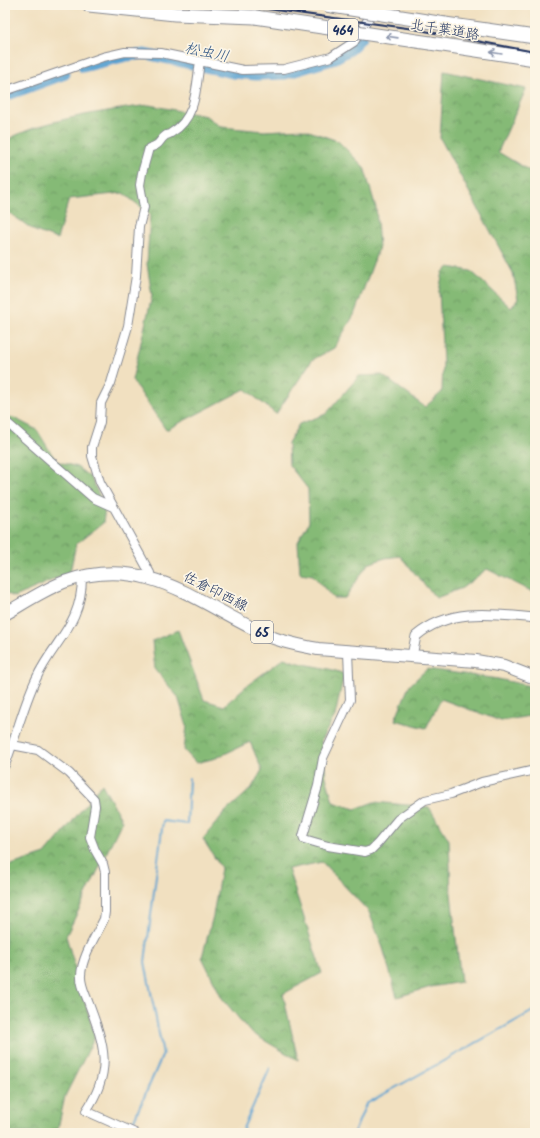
<svg xmlns="http://www.w3.org/2000/svg" width="540" height="1138" font-family="Kalam,'Klee One',sans-serif">
  <style>
    .forest { fill: url(#forest-crowns); stroke: #50746a }
    .lines { fill: none; stroke-linecap: round; stroke-linejoin: round }
    .stream { stroke: #5aa2d1; stroke-width: 2 }
    .river { stroke: #5aa2d1; stroke-width: 11 }
    .minor-casing { stroke: #86888f; stroke-width: 10 }
    .tertiary-casing { stroke: #86888f; stroke-width: 11 }
    .primary-casing { stroke: #86888f; stroke-width: 14 }
    .trunk-casing { stroke: #86888f; stroke-width: 15 }
    .minor { stroke: #fff; stroke-width: 8 }
    .tertiary { stroke: #fff; stroke-width: 9 }
    .primary { stroke: #fff; stroke-width: 12 }
    .trunk { stroke: #fff; stroke-width: 13 }
    .rail { stroke: #1b2f5e; stroke-width: 2 }
    .trunk-bridge-casing { stroke: #86888f; stroke-width: 15; stroke-linecap: butt }
    .trunk-bridge { stroke: #fff; stroke-width: 13 }
    .oneway { stroke: #8d97ae }
    .labels { text-anchor: middle; stroke-width: 3.5; stroke-linejoin: round; paint-order: stroke }
    .shield { fill: #fcf5e5; stroke: #5e6a86; stroke-width: 1 }
    .shield-label { font-size: 13px; font-weight: bold; fill: #1b2f5e }
    .street-label { font-size: 14px; fill: #1b2f5e; stroke: #fcf5e5 }
    .water-label { font-size: 15px; font-style: italic; fill: #315786; stroke: #fcf5e5 }
  </style>
  <defs>
    <pattern id="forest-crowns" width="20" height="18" patternUnits="userSpaceOnUse"><rect width="20" height="18" fill="#85ba76"/><path d="M2 6a3 3 0 1 1 6 0M12 15a3 3 0 1 1 6 0" fill="none" stroke="#6c9864"/></pattern>
  </defs>
  <rect width="100%" height="100%" fill="#fcf5e5"/>
  <filter id="ink" filterUnits="userSpaceOnUse"><feTurbulence type="fractalNoise" baseFrequency=".025" numOctaves="2"/><feDisplacementMap in="SourceGraphic" scale="8" xChannelSelector="R" yChannelSelector="G"/><feConvolveMatrix kernelMatrix="1 2 1 2 8 2 1 2 1" color-interpolation-filters="sRGB"/></filter>
  <filter id="wash" filterUnits="userSpaceOnUse"><feTurbulence type="fractalNoise" baseFrequency=".012" numOctaves="4" result="noise"/><feDisplacementMap in="SourceGraphic" scale="16" xChannelSelector="R" yChannelSelector="G"/><feGaussianBlur stdDeviation="0.9" result="paint"/><feColorMatrix in="noise" values="0 0 0 0 0 0 0 0 0 0 0 0 0 0 0 0 0 1.4 0 .05"/><feComposite in="paint" operator="in"/></filter>
  <g filter="url(#wash)">
    <rect width="100%" height="100%" fill="#f1e0c0"/>
    <!-- forest -->
    <path class="forest" d="M 444,71 L 526,89 L 498,152 L 535,174 L 535,593 L 487,569 L 462,588 L 436,598 L 400,556 L 385,558 L 368,564 L 345,598 L 333,598 L 313,575 L 300,573 L 298,542 L 309,522 L 308,489 L 289,465 L 288,443 L 299,424 L 326,414 L 359,376 L 382,375 L 425,407 L 442,392 L 443,362 L 439,291 L 443,272 L 449,267 L 471,271 L 511,308 L 518,299 L 513,273 L 440,138 Z
      M 149,105 L 206,116 L 221,127 L 264,131 L 303,129 L 338,141 L 364,167 L 376,208 L 379,247 L 354,315 L 334,348 L 312,360 L 276,414 L 245,389 L 166,430 L 132,380 L 152,296 L 147,264 L 150,214 L 123,193 L 69,199 L 57,239 L 35,231 L 11,214 L 5,212 L 5,141 C 43,119 105,111 149,105 Z
      M 5,416 L 14,418 L 37,430 L 56,461 L 77,467 L 91,478 L 105,508 L 103,523 L 76,544 L 70,572 L 15,597 L 5,593 Z
      M 178,630 L 204,700 L 224,706 L 245,687 L 284,658 C 305,667 323,665 344,674 L 335,716 L 321,740 L 326,777 L 333,802 L 355,809 L 374,802 L 429,807 L 449,840 L 451,894 L 461,982 L 431,987 L 397,997 L 383,948 L 369,912 L 322,862 L 288,869 L 322,973 L 283,994 L 298,1060 L 250,1032 L 222,998 L 202,957 L 213,916 L 221,868 L 203,839 L 224,813 L 251,789 L 262,770 L 250,742 L 216,758 L 196,763 L 184,750 L 187,726 L 178,697 L 155,669 L 152,641 Z
      M 427,669 L 498,679 L 535,687 L 535,715 L 501,721 L 441,699 L 426,728 L 395,720 L 409,686 Z
      M 102,784 L 122,821 L 66,936 L 95,1037 L 65,1096 L 57,1133 L 5,1133 L 5,867 L 45,854 L 67,828 Z"/>
    <g class="lines">
      <!-- stream -->
      <path class="stream" d="M 130,1129 L 163,1054 L 145,962 L 163,821 L 187,824 L 189,778
        M 241,1133 L 270,1068
        M 354,1133 L 366,1104 L 535,1010"/>
      <!-- river -->
      <path class="river" d="M 83,67 L 127,56 L 145,54 L 232,73 L 256,75 L 285,74 L 332,60 L 350,50 L 361,38
        M 5,96 L 65,74"/>
    </g>
  </g>
  <g filter="url(#ink)">
    <g class="lines">
      <!-- minor casing -->
      <g class="minor-casing">
        <path id="minor" d="M 5,91 L 103,57 L 125,52 L 161,53 L 243,70 L 284,69 L 331,57 L 354,42 L 377,5
          M 5,421 L 93,498 L 113,507
          M 150,578 L 150,573 L 100,482 L 92,456 L 92,447 L 100,422 L 101,403 L 111,383 L 128,326 L 136,276 L 139,227 L 144,207 L 140,185 L 142,173 L 149,148 C 162,144 158,141 165,136 C 167,134 169,135 171,133 C 197,118 196,87 200,61
          M 348,652 L 350,700 L 323,758 L 318,786 L 303,836 L 304,839 L 328,846 L 365,852 L 371,850 L 378,843 L 398,819 L 425,800 L 451,794 L 482,782 L 535,770
          M 12,745 L 38,750 L 69,773 L 94,799 L 95,806 L 90,837 L 95,850 L 103,864 L 105,872 L 105,912 L 104,919 C 96,936 82,956 81,975 C 80,985 86,995 89,1004 C 105,1047 113,1071 86,1111 L 135,1133
          M 5,765 C 16,737 23,706 36,679 C 54,640 82,625 82,577"/>
      </g>
      <!-- tertiary casing -->
      <g class="tertiary-casing">
        <path id="tertiary" d="M 412,656 L 416,636 C 450,607 494,614 535,618"/>
      </g>
      <!-- primary casing -->
      <g class="primary-casing">
        <path id="primary" d="M 5,614 C 24,603 43,590 64,582 C 148,552 200,606 271,637 C 286,643 302,646 318,649 L 476,661 L 504,666 L 535,678"/>
      </g>
      <!-- trunk casing -->
      <g class="trunk-casing">
        <path id="trunk" d="M 89,5 L 175,14 L 255,17
          M 445,24 L 535,37
          M 430,43 L 535,59"/>
      </g>
      <!-- minor -->
      <use href="#minor" class="minor"/>
      <!-- tertiary -->
      <use href="#tertiary" class="tertiary"/>
      <!-- primary -->
      <use href="#primary" class="primary"/>
      <!-- trunk -->
      <use href="#trunk" class="trunk"/>
      <!-- rail -->
      <path class="rail" d="M 239,5 L 414,29 L 535,52"/>
      <!-- trunk-bridge casing -->
      <g class="trunk-bridge-casing">
        <path id="trunk-bridge" d="M 326,5 L 445,24
          M 255,17 L 430,43"/>
      </g>
      <!-- trunk-bridge -->
      <use href="#trunk-bridge" class="trunk-bridge"/>
    </g>
    <!-- one-way arrows -->
    <defs><path id="oneway-shaft" d="M-6 0H5M1.5-3L5.5 0L1.5 3" fill="none" stroke-width="1.6" stroke-linecap="round" stroke-linejoin="round"/></defs>
    <g class="oneway">
      <use href="#oneway-shaft" transform="translate(392 37) rotate(-172)"/>
      <use href="#oneway-shaft" transform="translate(496 53) rotate(-171)"/>
    </g>
  </g>
  <g class="labels">
    <!-- shield labels -->
    <g class="shield">
      <rect x="328" y="19" width="30" height="22" rx="3"/>
      <rect x="251" y="621" width="22" height="22" rx="3"/>
    </g>
    <g class="shield-label">
      <text x="343" y="35">464</text>
      <text x="262" y="637">65</text>
    </g>
    <!-- street labels -->
    <g class="street-label">
      <text transform="translate(445 29) rotate(9)" y="5">北千葉道路</text>
      <text transform="translate(216 591) rotate(27)" y="5">佐倉印西線</text>
    </g>
    <!-- water labels -->
    <g class="water-label">
      <text transform="translate(207 52) rotate(12)" y="5">松虫川</text>
    </g>
  </g>
  <!-- margin -->
  <rect width="540" height="1138" fill="none" stroke="#fcf5e5" stroke-width="20"/>
</svg>
